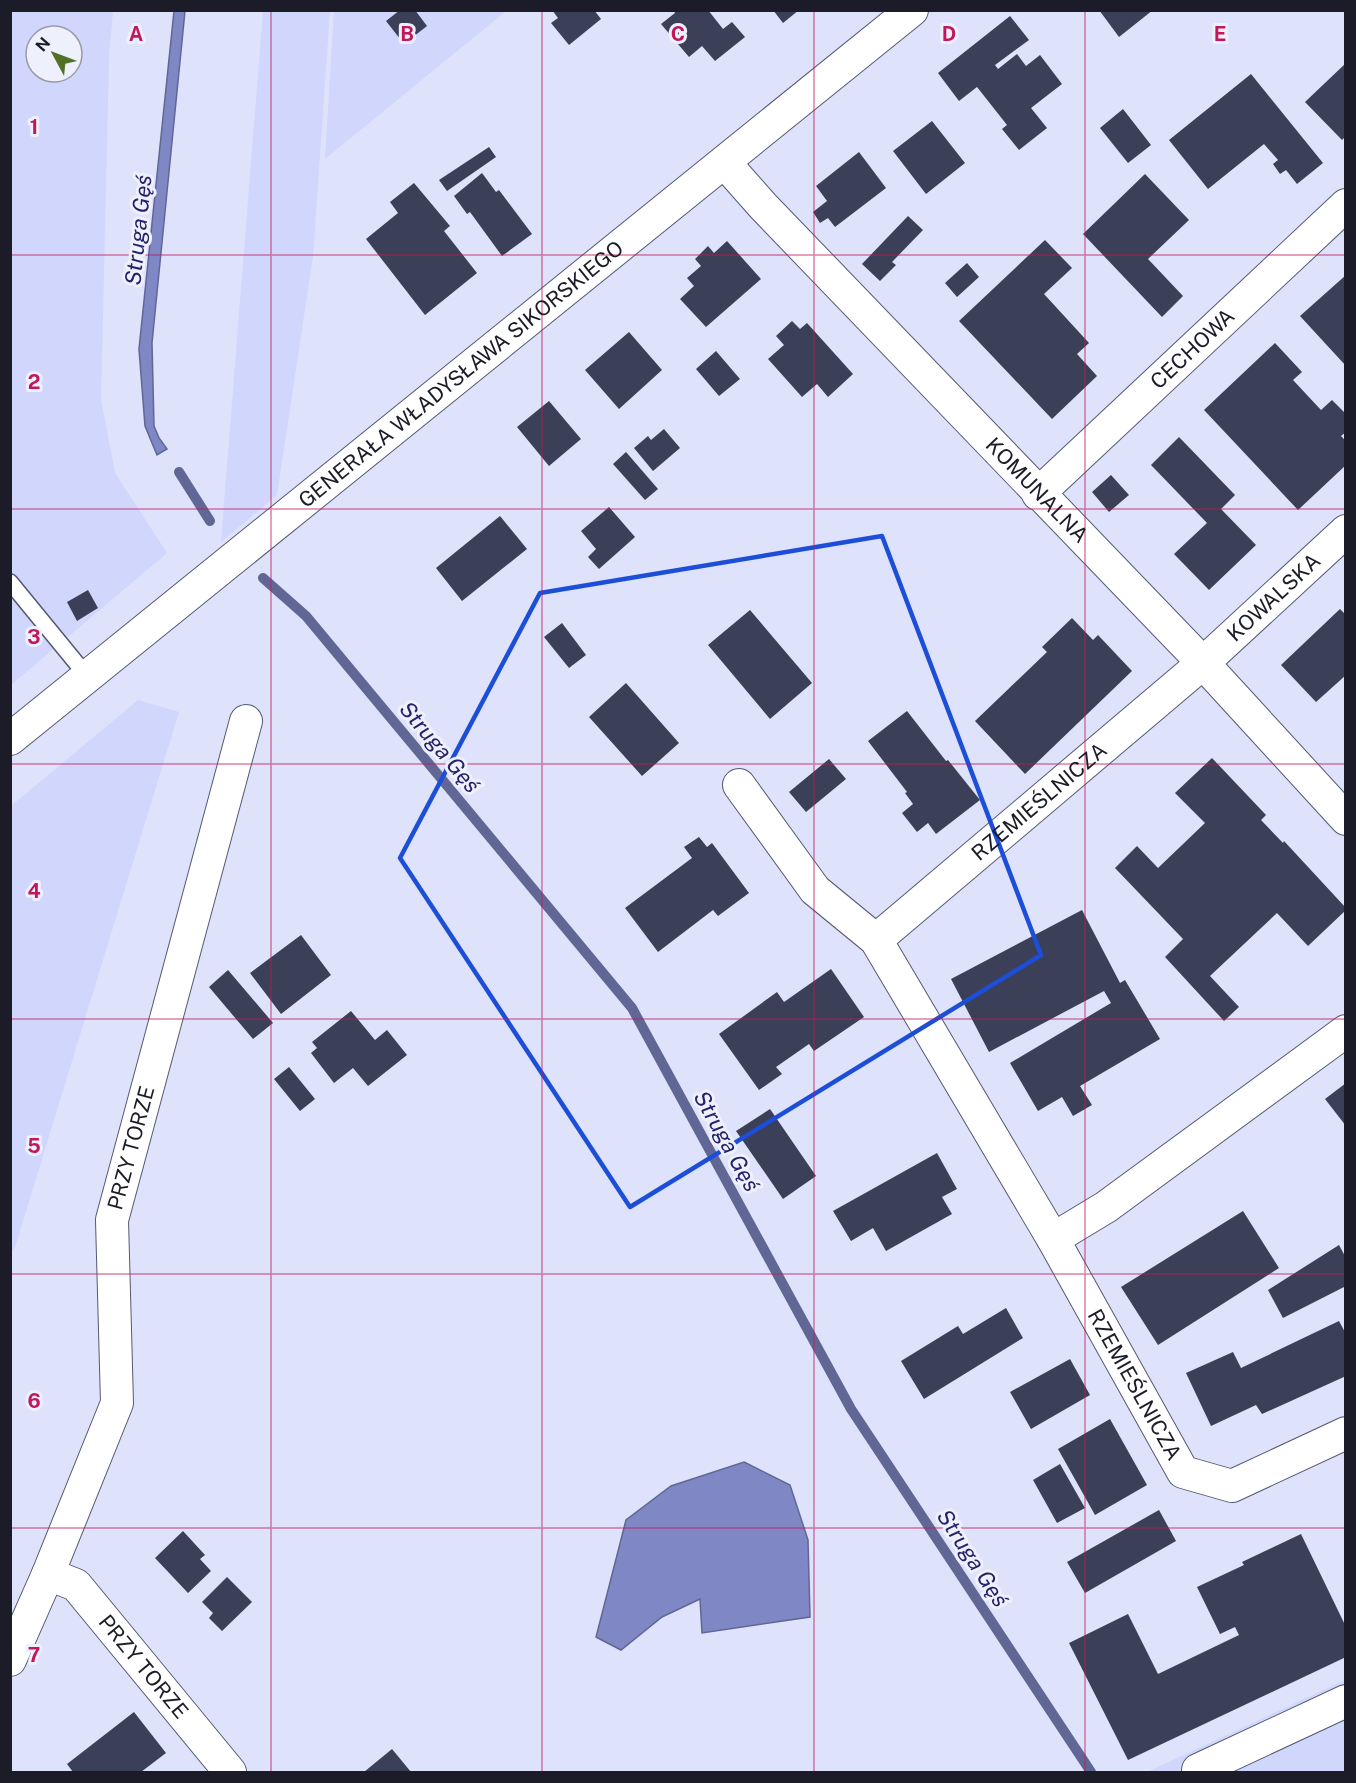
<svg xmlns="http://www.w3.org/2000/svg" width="1356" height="1783" font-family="'Public Sans',sans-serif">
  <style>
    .built { fill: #d0d6fc; fill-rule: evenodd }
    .water { fill: #7f87c4; stroke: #616795; stroke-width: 1.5 }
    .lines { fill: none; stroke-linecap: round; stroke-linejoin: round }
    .stream { stroke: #616795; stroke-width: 10 }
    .building { fill: #3c3f58 }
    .service-casing { stroke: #565973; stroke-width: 18 }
    .minor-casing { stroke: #565973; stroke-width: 34 }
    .service { stroke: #fff; stroke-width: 15 }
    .minor { stroke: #fff; stroke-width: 32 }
    .marked { fill: none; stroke: #1d4ed8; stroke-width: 4.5; stroke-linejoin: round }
    .grid { fill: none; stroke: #c2185b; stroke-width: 1.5; stroke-opacity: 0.55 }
    .labels { text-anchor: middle; stroke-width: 6; stroke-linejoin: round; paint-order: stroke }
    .street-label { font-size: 21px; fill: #1b1c27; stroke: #eef0fc }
    .water-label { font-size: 22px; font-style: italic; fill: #25216a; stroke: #eef0fc }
    .grid-label { font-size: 20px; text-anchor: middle; font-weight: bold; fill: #c2185b; stroke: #eef0fc; stroke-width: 6; stroke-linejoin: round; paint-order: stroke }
  </style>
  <rect width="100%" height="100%" fill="#dee2fa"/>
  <!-- built -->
  <path class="built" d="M 11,11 L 113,11 L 109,57 L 101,400 L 115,473 L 167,553 L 11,685 ZM 36,36 L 72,36 L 72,72 L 36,72 Z
    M 263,11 L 330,11 L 313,256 L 277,495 L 221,542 Z
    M 334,11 L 506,11 L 325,159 Z
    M 138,700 L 179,712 L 15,1247 L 11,1253 L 11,806 Z
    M 1345,1680 L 1345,1772 L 1147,1772 Z"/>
  <!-- water -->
  <path class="water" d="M 174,11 L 185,11 L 152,343 L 154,426 L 159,438 L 167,449 L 157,455 L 145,426 L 139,349 Z
    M 744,1462 L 790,1485 L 808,1540 L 810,1617 L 702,1633 L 700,1599 L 662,1617 L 621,1650 L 596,1637 L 626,1520 L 671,1486 Z"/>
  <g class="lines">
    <!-- stream -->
    <path class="stream" d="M 179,472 L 210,521
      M 263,578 L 306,616 L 632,1008 L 851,1409 L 1091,1772"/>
  </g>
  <!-- building -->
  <path class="building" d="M 400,10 L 415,10 L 427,26 L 404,44 L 386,21 Z
    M 552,10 L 594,10 L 601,19 L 569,45 L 551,23 L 558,18 Z
    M 673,10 L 708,10 L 723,29 L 732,22 L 745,37 L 715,61 L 702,46 L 689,57 L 661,24 L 675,13 Z
    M 773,10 L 799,10 L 783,23 Z
    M 1099,10 L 1153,10 L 1119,37 Z
    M 1010,16 L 1029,40 L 995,65 L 998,69 L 1017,54 L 1026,66 L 1040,55 L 1062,84 L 1031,108 L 1047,128 L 1019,150 L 1002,129 L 1007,125 L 977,87 L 959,101 L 938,73 Z
    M 1346,63 L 1346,136 L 1342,140 L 1305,102 Z
    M 1251,74 L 1323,163 L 1297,184 L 1286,170 L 1280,174 L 1273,164 L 1278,160 L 1264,144 L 1208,189 L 1169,140 Z
    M 1123,109 L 1151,145 L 1128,163 L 1100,128 Z
    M 932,121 L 965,163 L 926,194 L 893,151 Z
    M 489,147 L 496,157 L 447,191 L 439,180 Z
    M 859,152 L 886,188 L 835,227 L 828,218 L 820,223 L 813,212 L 827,201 L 816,186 Z
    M 482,173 L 496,192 L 499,190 L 532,234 L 502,256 L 470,212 L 467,214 L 454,196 Z
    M 1145,174 L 1189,220 L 1148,259 L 1183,296 L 1162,317 L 1083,234 Z
    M 414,183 L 450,226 L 444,231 L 477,273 L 425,315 L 366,239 L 398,213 L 390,202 Z
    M 908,216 L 923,230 L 892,262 L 896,265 L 880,281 L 862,264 Z
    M 1045,240 L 1072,268 L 1044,294 L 1089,343 L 1077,354 L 1097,376 L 1052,419 L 959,321 Z
    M 727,241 L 761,279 L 706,327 L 680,299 L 694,286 L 687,278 L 701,266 L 695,259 L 708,246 L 714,253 Z
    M 967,263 L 979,277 L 957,297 L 945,283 Z
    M 1346,275 L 1346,366 L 1300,316 Z
    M 792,321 L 800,329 L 807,323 L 853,374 L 828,397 L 817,384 L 802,397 L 768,359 L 784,345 L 776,336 Z
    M 629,332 L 662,370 L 619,409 L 585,370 Z
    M 1275,343 L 1302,372 L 1293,380 L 1321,410 L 1332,400 L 1346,414 L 1346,432 L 1341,436 L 1346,441 L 1346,465 L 1298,510 L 1204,410 Z
    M 716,351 L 740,379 L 719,396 L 696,369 Z
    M 549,401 L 581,439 L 549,466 L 517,427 Z
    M 664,429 L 680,448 L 653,471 L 634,448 L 648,436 L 651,440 Z
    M 1179,437 L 1235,495 L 1221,509 L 1256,545 L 1209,590 L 1174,554 L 1207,523 L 1151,465 Z
    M 626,452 L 658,489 L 645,500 L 613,464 Z
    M 1111,475 L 1129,495 L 1109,512 L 1092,492 Z
    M 609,507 L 635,537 L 599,569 L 588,557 L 596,549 L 581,531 Z
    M 500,516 L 527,549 L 462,601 L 436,568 Z
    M 88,590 L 98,608 L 77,621 L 67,602 Z
    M 1340,609 L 1346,615 L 1346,675 L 1316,702 L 1281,665 Z
    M 750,610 L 812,683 L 770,719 L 708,645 Z
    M 1072,618 L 1093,640 L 1098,635 L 1132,671 L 1025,774 L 975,721 L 1047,652 L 1042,647 Z
    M 562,623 L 586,655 L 569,668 L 544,637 Z
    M 626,683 L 679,743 L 642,776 L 589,717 Z
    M 907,711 L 946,761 L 948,760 L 980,800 L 936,834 L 928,823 L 917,832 L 902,813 L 913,804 L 905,793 L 907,792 L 868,741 Z
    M 1212,758 L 1266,815 L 1261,820 L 1283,843 L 1284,841 L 1346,908 L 1346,910 L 1308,946 L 1277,913 L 1210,976 L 1239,1007 L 1224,1021 L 1165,957 L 1183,939 L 1115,868 L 1137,846 L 1158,868 L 1205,823 L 1175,793 Z
    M 829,759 L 846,779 L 806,812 L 789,792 Z
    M 699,837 L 707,847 L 712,843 L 749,893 L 718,916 L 713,910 L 658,952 L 625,908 L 692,858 L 684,847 Z
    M 1082,910 L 1120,983 L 1125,980 L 1160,1039 L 1080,1086 L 1092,1105 L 1073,1116 L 1062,1097 L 1038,1111 L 1010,1063 L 1111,1003 L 1104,991 L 989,1052 L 951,979 Z
    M 301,935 L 331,975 L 281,1014 L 250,973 Z
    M 831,969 L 864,1017 L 814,1051 L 809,1044 L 776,1067 L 782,1074 L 759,1090 L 719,1034 L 777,992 L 784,1002 Z
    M 228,970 L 273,1023 L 253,1039 L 209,987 Z
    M 351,1011 L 375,1040 L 387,1030 L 407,1055 L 368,1086 L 353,1068 L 334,1083 L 311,1053 L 317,1048 L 312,1042 Z
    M 289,1067 L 315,1099 L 300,1111 L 274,1079 Z
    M 1346,1083 L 1346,1126 L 1325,1099 Z
    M 770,1109 L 816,1176 L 783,1199 L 736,1131 Z
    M 937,1153 L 957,1189 L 942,1197 L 952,1214 L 886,1251 L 873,1228 L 851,1241 L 833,1211 Z
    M 1243,1211 L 1279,1268 L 1158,1345 L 1121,1287 Z
    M 1339,1245 L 1346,1258 L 1346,1286 L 1283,1318 L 1268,1290 Z
    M 1006,1308 L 1023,1338 L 924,1399 L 901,1361 L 958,1326 L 963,1334 Z
    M 1339,1321 L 1346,1334 L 1346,1376 L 1262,1414 L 1256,1405 L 1211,1426 L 1186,1373 L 1233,1352 L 1241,1368 Z
    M 1070,1359 L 1090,1395 L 1031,1429 L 1010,1392 Z
    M 1110,1419 L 1147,1485 L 1095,1515 L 1058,1449 Z
    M 1060,1464 L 1085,1508 L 1057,1523 L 1033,1480 Z
    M 1159,1510 L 1176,1541 L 1085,1593 L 1067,1562 Z
    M 183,1531 L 205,1555 L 200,1559 L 211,1571 L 188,1593 L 155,1558 Z
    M 1301,1534 L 1346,1627 L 1346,1657 L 1128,1760 L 1069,1643 L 1128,1614 L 1158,1674 L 1239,1635 L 1235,1627 L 1220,1634 L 1197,1587 L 1244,1565 L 1242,1562 Z
    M 227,1577 L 252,1602 L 222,1631 L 209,1618 L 213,1613 L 202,1602 Z
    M 134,1712 L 166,1753 L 141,1772 L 73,1772 L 67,1764 Z
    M 392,1749 L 411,1772 L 364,1772 Z"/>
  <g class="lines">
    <!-- service casing -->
    <g class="service-casing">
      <path id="service" d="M 10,582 L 87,676"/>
    </g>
    <!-- minor casing -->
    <g class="minor-casing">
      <g id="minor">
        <path id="s1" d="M 725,163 L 763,206 L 1203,663 L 1346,819"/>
        <path id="s2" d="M 1038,494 L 1346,205"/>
        <path id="s3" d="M 10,739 L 912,10"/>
        <path id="s4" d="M 739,785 L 815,890 L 876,940 L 1053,1239 L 1183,1472 L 1232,1486 L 1346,1433"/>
        <path id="s5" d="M 876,940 L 1203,663 L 1346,531"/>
        <path d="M 1053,1239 L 1106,1207 L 1346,1031"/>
        <path id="s6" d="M 48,1574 L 76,1585 L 230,1772"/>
        <path id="s7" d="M 10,1660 L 48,1574 L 117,1403 L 112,1220 L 246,721"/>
        <path d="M 1198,1770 L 1346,1701"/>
      </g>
    </g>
    <!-- service -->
    <use href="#service" class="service"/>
    <!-- minor -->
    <use href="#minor" class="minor"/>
  </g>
  <!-- marked area -->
  <path class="marked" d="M 882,536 L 1041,955 L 630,1207 L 400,858 L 540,593 Z"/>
  <!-- grid -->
  <path class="grid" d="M 271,10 L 271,1772M 542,10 L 542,1772M 814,10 L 814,1772M 1085,10 L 1085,1772M 10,255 L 1346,255M 10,509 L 1346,509M 10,764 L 1346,764M 10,1019 L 1346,1019M 10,1274 L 1346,1274M 10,1528 L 1346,1528"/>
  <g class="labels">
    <!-- street labels -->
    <g class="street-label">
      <text dy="7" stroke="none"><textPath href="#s2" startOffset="212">CECHOWA</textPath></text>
      <text dy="7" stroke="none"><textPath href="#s3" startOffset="580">GENERAŁA WŁADYSŁAWA SIKORSKIEGO</textPath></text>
      <text dy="7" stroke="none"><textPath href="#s1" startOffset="452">KOMUNALNA</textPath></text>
      <text dy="7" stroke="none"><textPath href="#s5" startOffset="525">KOWALSKA</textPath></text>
      <text dy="7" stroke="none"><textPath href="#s5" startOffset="214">RZEMIEŚLNICZA</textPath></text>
      <text dy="7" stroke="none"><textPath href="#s7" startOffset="536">PRZY TORZE</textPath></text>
      <text dy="7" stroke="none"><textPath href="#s4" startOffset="723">RZEMIEŚLNICZA</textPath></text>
      <text dy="7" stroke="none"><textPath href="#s6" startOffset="136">PRZY TORZE</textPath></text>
    </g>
    <!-- water labels -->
    <g class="water-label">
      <text transform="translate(138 230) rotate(-84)" y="8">Struga Gęś</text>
      <text transform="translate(440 747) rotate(50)" y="8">Struga Gęś</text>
      <text transform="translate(727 1141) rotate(61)" y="8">Struga Gęś</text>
      <text transform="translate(973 1558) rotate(57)" y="8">Struga Gęś</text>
    </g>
  </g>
  <g class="grid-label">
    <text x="136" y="41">A</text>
    <text x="407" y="41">B</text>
    <text x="678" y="41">C</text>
    <text x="949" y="41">D</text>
    <text x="1220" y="41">E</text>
    <text x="34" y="134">1</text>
    <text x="34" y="389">2</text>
    <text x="34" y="644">3</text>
    <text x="34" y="898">4</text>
    <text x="34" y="1153">5</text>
    <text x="34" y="1408">6</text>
    <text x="34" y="1662">7</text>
  </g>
  <!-- border -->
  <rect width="1356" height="1783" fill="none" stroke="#1b1c27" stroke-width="24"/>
  <!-- north arrow -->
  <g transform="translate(54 54) rotate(311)"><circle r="28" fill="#eef0fc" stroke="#9a9ba7" stroke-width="1.5"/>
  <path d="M0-4.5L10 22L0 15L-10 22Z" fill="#537126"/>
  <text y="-9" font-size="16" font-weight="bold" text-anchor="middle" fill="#1b1c27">N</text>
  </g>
</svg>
